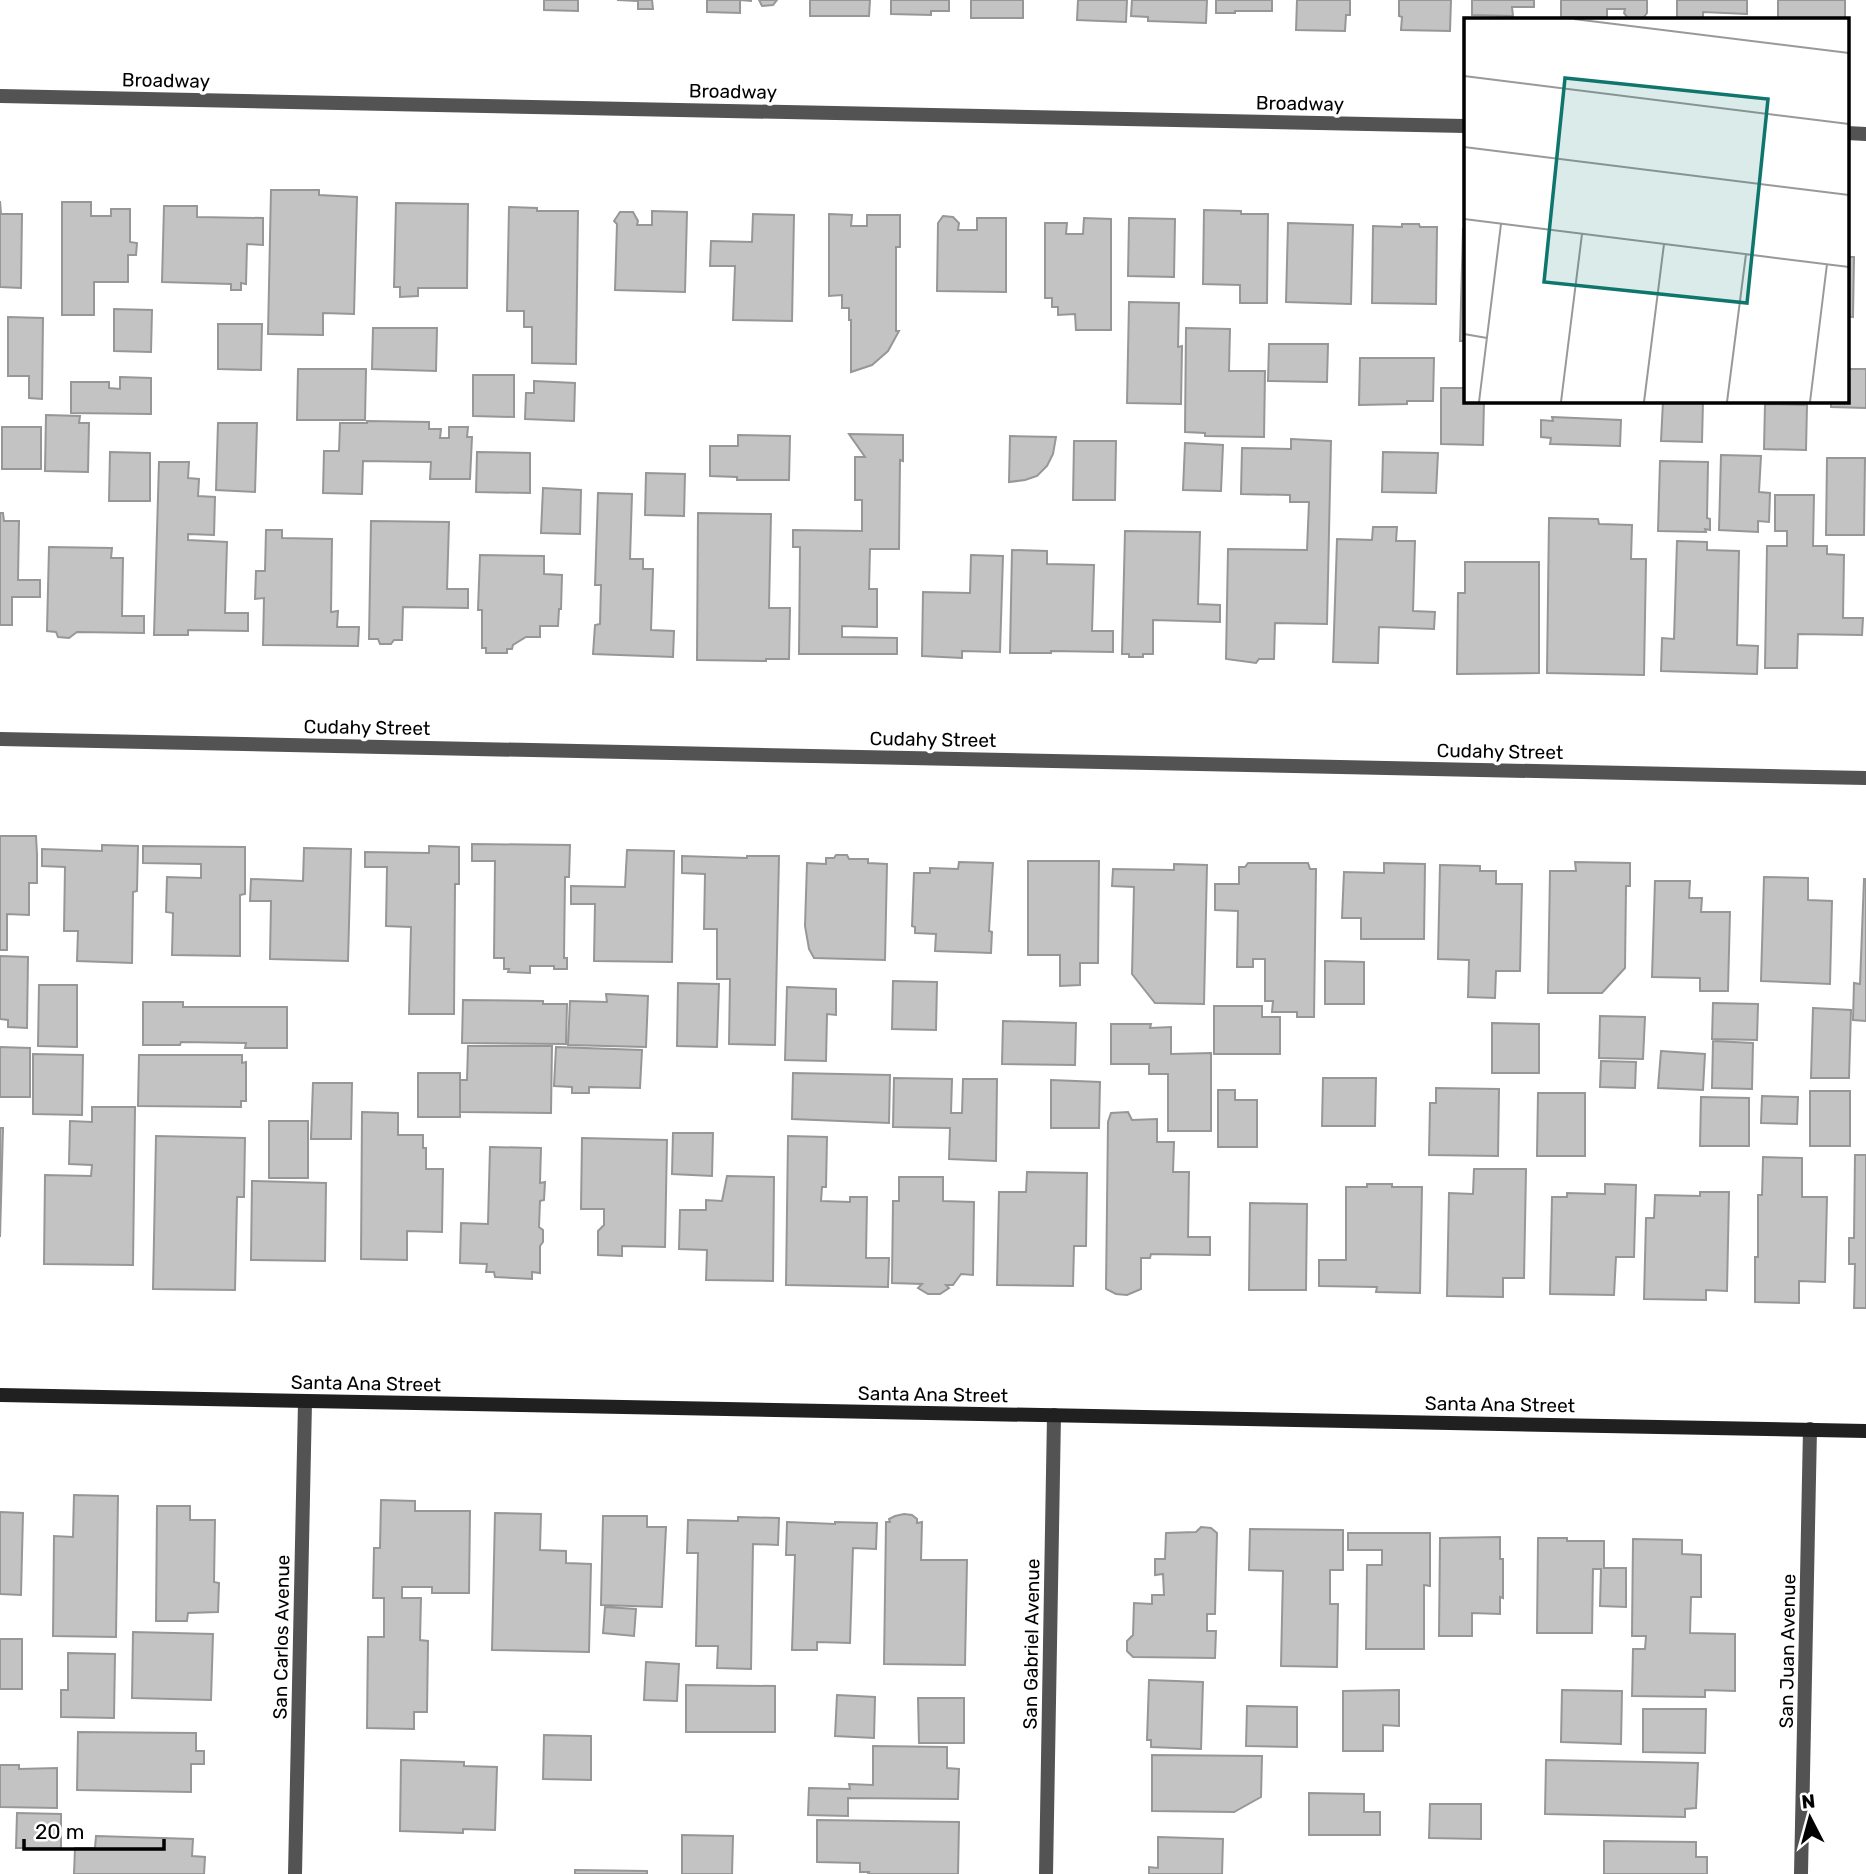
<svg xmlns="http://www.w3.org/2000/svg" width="1866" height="1874" font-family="Rubik,sans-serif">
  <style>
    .building { fill: #c3c3c3; stroke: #979797; stroke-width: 2 }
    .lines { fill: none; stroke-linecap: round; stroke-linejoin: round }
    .street { stroke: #535353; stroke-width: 14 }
    .secondary { stroke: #202020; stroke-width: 14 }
    .labels { text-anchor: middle; stroke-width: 7; stroke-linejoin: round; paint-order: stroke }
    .street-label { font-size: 19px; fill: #000; stroke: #fff }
    .inset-road { fill: none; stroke: #999; stroke-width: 2 }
    .view { fill: #0f766e; fill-opacity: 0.15; stroke: #0f766e; stroke-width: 3.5 }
    .inset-edge { fill: none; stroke: #000; stroke-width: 3.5 }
  </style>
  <rect width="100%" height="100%" fill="#fff"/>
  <!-- building -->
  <path class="building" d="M 544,0 L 578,0 L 578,11 L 544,10 Z
    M 617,0 L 652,0 L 653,9 L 638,9 L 638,1 Z
    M 707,0 L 751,0 L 751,1 L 740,0 L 740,13 L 707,12 Z
    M 759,0 L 777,0 L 773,5 L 762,6 Z
    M 810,0 L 870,0 L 869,16 L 810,16 Z
    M 891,0 L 949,0 L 949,11 L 931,11 L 931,15 L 891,14 Z
    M 971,0 L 1023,0 L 1023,18 L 971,18 Z
    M 1078,0 L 1127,0 L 1126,22 L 1077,20 Z
    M 1132,0 L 1207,0 L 1206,23 L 1148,21 L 1148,17 L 1131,16 Z
    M 1216,0 L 1272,0 L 1272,11 L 1235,11 L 1235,13 L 1216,13 Z
    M 1297,0 L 1350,0 L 1350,15 L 1346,15 L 1345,31 L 1296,30 Z
    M 1399,0 L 1451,0 L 1450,31 L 1401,30 L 1402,17 L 1399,16 Z
    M 1472,0 L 1534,0 L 1534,7 L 1512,7 L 1513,16 L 1472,15 Z
    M 1561,0 L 1647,0 L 1647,13 L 1643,18 L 1628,18 L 1624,13 L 1625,9 L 1607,9 L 1607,17 L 1561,17 Z
    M 1677,0 L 1747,0 L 1747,14 L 1703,12 L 1703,18 L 1677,19 Z
    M 1778,0 L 1845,0 L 1845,19 L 1778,19 Z
    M 271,190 L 319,190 L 319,195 L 357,197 L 354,314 L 323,313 L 323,335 L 268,334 Z
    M 0,201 L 1,214 L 22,214 L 21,288 L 0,287 Z
    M 62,202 L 91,202 L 91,216 L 111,216 L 111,209 L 130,209 L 130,242 L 137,243 L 136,255 L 128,255 L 128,282 L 94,282 L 94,315 L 62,315 Z
    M 396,203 L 468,204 L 467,288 L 418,288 L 418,296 L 400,297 L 400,287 L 394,287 Z
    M 164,206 L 197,206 L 197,217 L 263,218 L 263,245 L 247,244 L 246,284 L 241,283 L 241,290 L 231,290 L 231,284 L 162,282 Z
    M 509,207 L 537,208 L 537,211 L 578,211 L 576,364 L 532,363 L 532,327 L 524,327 L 524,311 L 507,311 Z
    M 1204,210 L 1241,211 L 1241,214 L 1268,214 L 1267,303 L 1240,303 L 1240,285 L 1203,284 Z
    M 652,211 L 687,212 L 685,292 L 615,290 L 617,224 L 614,221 L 620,212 L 633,212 L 638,221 L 637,225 L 652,225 Z
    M 753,214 L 794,215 L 792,321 L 733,320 L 735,266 L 710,266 L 711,241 L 752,242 Z
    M 829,214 L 852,215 L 851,226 L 867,226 L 867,215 L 900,215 L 900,247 L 896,247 L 896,331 L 899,331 L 888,351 L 872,365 L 851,372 L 851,320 L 849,320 L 849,308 L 842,308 L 842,295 L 829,296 Z
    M 943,216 L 953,217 L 959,223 L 958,230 L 977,230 L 977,218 L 1006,218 L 1006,292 L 937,291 L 938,223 Z
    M 1084,218 L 1111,219 L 1111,330 L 1076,330 L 1075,314 L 1058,315 L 1058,307 L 1052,307 L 1052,298 L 1045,298 L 1045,223 L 1067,223 L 1066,234 L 1083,234 Z
    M 1129,218 L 1175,219 L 1174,277 L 1128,276 Z
    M 1288,223 L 1353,225 L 1351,304 L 1286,302 Z
    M 1402,224 L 1419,224 L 1420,227 L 1437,227 L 1436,304 L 1372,303 L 1373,226 L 1402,227 Z
    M 1463,229 L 1465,229 L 1465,341 L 1460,341 Z
    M 1847,257 L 1854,257 L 1853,317 L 1847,316 L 1847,322 Z
    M 1129,302 L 1179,303 L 1178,347 L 1182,346 L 1181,404 L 1127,403 Z
    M 114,309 L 152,310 L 151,352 L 114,351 Z
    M 8,317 L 43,318 L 42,399 L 29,398 L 29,376 L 8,376 Z
    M 218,324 L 262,324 L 261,370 L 218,369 Z
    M 373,328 L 437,328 L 436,371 L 372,369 Z
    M 1186,328 L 1230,329 L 1229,371 L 1265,371 L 1264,437 L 1205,436 L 1205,433 L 1185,432 Z
    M 1269,344 L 1328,344 L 1327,382 L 1268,381 Z
    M 1360,358 L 1434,358 L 1433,401 L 1407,401 L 1407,404 L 1359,405 Z
    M 298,369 L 366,369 L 365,420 L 297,420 Z
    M 1847,369 L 1866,369 L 1866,408 L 1831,407 L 1831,401 L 1847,401 Z
    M 473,375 L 514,375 L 514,417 L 473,416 Z
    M 120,377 L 151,378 L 151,414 L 71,413 L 71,382 L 109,382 L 109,388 L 120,389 Z
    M 534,381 L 575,383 L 574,421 L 525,419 L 526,393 L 534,393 Z
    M 1441,388 L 1465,388 L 1465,401 L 1484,401 L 1483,445 L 1441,444 Z
    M 1663,401 L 1703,401 L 1702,442 L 1661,441 Z
    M 1765,404 L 1807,405 L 1806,450 L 1764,449 Z
    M 46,415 L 80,416 L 79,423 L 89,423 L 88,472 L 45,471 Z
    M 1552,417 L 1621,420 L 1620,446 L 1550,444 L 1551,438 L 1541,437 L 1541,420 L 1553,421 Z
    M 367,421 L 429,422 L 429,429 L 441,429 L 440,438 L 449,438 L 449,427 L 468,427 L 467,437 L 472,437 L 470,479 L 430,479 L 431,462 L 363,461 L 362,494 L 323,493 L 324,451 L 339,451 L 340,423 L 367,423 Z
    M 218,423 L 257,423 L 255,492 L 216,490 Z
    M 2,427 L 41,427 L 41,469 L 2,469 Z
    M 849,434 L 903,435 L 903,461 L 900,460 L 899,549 L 870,549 L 869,589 L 877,589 L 877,627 L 842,626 L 842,637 L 897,638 L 897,654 L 799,654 L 800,547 L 793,547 L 793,530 L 862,531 L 862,500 L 855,500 L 855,457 L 865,457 Z
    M 738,435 L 790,436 L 789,480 L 737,480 L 737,477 L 710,476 L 710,446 L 738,446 Z
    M 1010,436 L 1056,437 L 1053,454 L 1047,466 L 1037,476 L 1025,480 L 1009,482 Z
    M 1291,439 L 1331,441 L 1327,624 L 1275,623 L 1274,659 L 1259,659 L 1256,663 L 1226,659 L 1228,549 L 1307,550 L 1309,502 L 1290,502 L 1290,495 L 1241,494 L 1242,448 L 1291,449 Z
    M 1074,441 L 1116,441 L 1115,500 L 1073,500 Z
    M 1185,443 L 1223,445 L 1221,491 L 1183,490 Z
    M 110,452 L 150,453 L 150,501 L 109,501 Z
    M 477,452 L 530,453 L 530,493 L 476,492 Z
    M 1383,452 L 1438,453 L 1436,493 L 1382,492 Z
    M 1721,455 L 1761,456 L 1759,492 L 1770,493 L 1769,522 L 1758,521 L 1758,532 L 1719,530 Z
    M 1827,458 L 1865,458 L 1864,535 L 1826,535 Z
    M 1660,461 L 1708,462 L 1707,518 L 1710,519 L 1710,530 L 1705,529 L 1706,532 L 1658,531 Z
    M 159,462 L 189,462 L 188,478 L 199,479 L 198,496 L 215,497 L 214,535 L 188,534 L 188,540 L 227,542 L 225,613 L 248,613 L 248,631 L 188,630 L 188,635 L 154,635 Z
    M 646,473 L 685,474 L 684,516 L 645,515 Z
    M 543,488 L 581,490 L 580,534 L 541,533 Z
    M 598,493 L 632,494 L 630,559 L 643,559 L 643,569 L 653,569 L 651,630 L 674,631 L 673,657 L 593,654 L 595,625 L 600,624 L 601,585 L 595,585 Z
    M 1775,495 L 1814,495 L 1813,546 L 1827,546 L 1827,554 L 1844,555 L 1843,618 L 1863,618 L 1862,635 L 1798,634 L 1797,668 L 1765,668 L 1767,546 L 1787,546 L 1787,531 L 1775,531 Z
    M 0,513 L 3,513 L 4,521 L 19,521 L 18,580 L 40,580 L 40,597 L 12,597 L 12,625 L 0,625 Z
    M 698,513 L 771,514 L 769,608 L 790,608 L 789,659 L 766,659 L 766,661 L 697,660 Z
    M 1549,518 L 1598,519 L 1599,524 L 1632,525 L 1631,559 L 1646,559 L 1644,675 L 1547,673 Z
    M 371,521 L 449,522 L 447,589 L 468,589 L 468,608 L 403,607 L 402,640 L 394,640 L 391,644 L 380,644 L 378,639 L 369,639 Z
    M 1373,527 L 1397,527 L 1396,541 L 1415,541 L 1413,611 L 1435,612 L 1434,629 L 1379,627 L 1378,663 L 1333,662 L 1337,539 L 1372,540 Z
    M 266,530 L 282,530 L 282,538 L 332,539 L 331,612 L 338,611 L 337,627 L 359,627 L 358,646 L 263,645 L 264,598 L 255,599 L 256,571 L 265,571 Z
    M 1125,531 L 1200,532 L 1198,604 L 1220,605 L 1220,622 L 1153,620 L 1153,654 L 1143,654 L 1143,657 L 1129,657 L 1129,654 L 1122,654 Z
    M 1677,541 L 1707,542 L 1707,550 L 1739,551 L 1737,645 L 1758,646 L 1757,674 L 1661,671 L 1662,638 L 1674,639 Z
    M 49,547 L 112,548 L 111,558 L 123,558 L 122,616 L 144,616 L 144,633 L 77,632 L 69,638 L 58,637 L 56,632 L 47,631 Z
    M 1012,550 L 1047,551 L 1047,564 L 1094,565 L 1092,631 L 1113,631 L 1113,652 L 1051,651 L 1051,653 L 1010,653 Z
    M 480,555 L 544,556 L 544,574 L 562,575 L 561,609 L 559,609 L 558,626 L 540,626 L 540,637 L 526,637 L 513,645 L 512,649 L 507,649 L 507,653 L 486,653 L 486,648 L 482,648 L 482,610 L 478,610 Z
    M 971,555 L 1003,556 L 1000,652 L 962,651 L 962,658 L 922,656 L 923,592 L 970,593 Z
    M 1465,562 L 1539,562 L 1539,673 L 1457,674 L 1458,593 L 1465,593 Z
    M 0,836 L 36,836 L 37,854 L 37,883 L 29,883 L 29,915 L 7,914 L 7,950 L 0,950 Z
    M 472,844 L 570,845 L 569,877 L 565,877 L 564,958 L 567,958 L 567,969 L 554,969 L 554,966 L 530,966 L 530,973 L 508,972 L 509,969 L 504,969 L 504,958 L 494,958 L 495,861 L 472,861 Z
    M 102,845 L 138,846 L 137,891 L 133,892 L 132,963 L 77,961 L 78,931 L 64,931 L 65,867 L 42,866 L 42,849 L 102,851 Z
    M 143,846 L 245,847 L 245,894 L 240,895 L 240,956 L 172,955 L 173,913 L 166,912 L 167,877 L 201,878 L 201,864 L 143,863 Z
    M 429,846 L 459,847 L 459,884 L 455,884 L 454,1014 L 409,1014 L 411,927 L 386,926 L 387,867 L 365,867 L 365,852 L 429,853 Z
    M 304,848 L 351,849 L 348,961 L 270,959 L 271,901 L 250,901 L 251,879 L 303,881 Z
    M 627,850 L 674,851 L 672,962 L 594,961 L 595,904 L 571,904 L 571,886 L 625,887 Z
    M 836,855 L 847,855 L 849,859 L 868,859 L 868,863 L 887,864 L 885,960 L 814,958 L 809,949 L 805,926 L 807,863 L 826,864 L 826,858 L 834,858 Z
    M 682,856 L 747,858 L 747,856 L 779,856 L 775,1045 L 729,1044 L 730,979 L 717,979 L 717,929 L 704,929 L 705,874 L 682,873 Z
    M 1028,861 L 1099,861 L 1098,963 L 1080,963 L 1080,985 L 1060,986 L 1060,955 L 1028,955 Z
    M 959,862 L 993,863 L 989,931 L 992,932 L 991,953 L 935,951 L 936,934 L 915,933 L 915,927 L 912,926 L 914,873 L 930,873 L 930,868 L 958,869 Z
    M 1575,862 L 1630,863 L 1630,886 L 1626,886 L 1625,968 L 1602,993 L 1548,993 L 1550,871 L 1576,871 Z
    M 1248,863 L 1308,863 L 1310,869 L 1316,869 L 1314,1017 L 1297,1017 L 1297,1012 L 1272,1012 L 1273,1001 L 1265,1001 L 1265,959 L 1253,959 L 1253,967 L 1237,967 L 1238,911 L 1215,910 L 1215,884 L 1239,884 L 1239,867 L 1245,867 Z
    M 1384,863 L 1425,864 L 1424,939 L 1361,939 L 1361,918 L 1342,918 L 1344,872 L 1384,873 Z
    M 1174,864 L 1207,865 L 1204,1004 L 1155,1003 L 1132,974 L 1134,887 L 1112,886 L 1113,869 L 1174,870 Z
    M 1440,865 L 1480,866 L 1480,871 L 1496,871 L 1496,884 L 1522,884 L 1520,971 L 1496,971 L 1495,998 L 1468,997 L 1469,960 L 1438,959 Z
    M 1764,877 L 1808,878 L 1808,900 L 1832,901 L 1830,984 L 1761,981 Z
    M 1864,879 L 1866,879 L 1866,1021 L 1853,1020 L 1854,983 L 1860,984 Z
    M 1655,881 L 1690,881 L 1689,898 L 1702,898 L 1701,912 L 1730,912 L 1728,991 L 1700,991 L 1700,978 L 1652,977 Z
    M 0,956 L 28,957 L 27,1028 L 8,1027 L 8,1020 L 0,1019 Z
    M 1325,961 L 1364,962 L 1364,1004 L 1325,1004 Z
    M 893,981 L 937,982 L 936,1030 L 892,1029 Z
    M 678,983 L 719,984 L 717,1047 L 677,1046 Z
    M 39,985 L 77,985 L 77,1047 L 38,1046 Z
    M 787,987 L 836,989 L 836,1015 L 827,1014 L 826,1061 L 785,1060 Z
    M 606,994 L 648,996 L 646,1047 L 568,1045 L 570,1001 L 607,1002 Z
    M 463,1000 L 543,1001 L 543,1004 L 567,1004 L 566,1044 L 462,1043 Z
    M 143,1002 L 183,1002 L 183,1007 L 287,1007 L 287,1048 L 245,1048 L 246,1043 L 181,1042 L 180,1045 L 143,1045 Z
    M 1713,1003 L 1758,1004 L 1757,1040 L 1712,1039 Z
    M 1214,1006 L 1262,1006 L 1262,1017 L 1280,1017 L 1280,1054 L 1214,1054 Z
    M 1813,1008 L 1851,1010 L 1849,1078 L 1811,1078 Z
    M 1600,1016 L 1645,1017 L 1643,1059 L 1599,1058 Z
    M 1003,1021 L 1076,1023 L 1075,1065 L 1002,1064 Z
    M 1492,1023 L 1539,1024 L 1539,1073 L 1492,1073 Z
    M 1111,1024 L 1151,1024 L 1150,1028 L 1171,1027 L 1171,1054 L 1211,1053 L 1211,1131 L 1168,1131 L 1168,1074 L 1149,1074 L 1149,1064 L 1111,1064 Z
    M 1713,1041 L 1753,1043 L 1752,1089 L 1712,1088 Z
    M 468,1046 L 552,1046 L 551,1113 L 460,1112 L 460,1080 L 467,1080 Z
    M 0,1047 L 30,1048 L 30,1097 L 0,1097 Z
    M 556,1047 L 642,1050 L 640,1088 L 589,1087 L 589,1093 L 572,1093 L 572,1087 L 554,1086 Z
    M 1661,1051 L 1705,1054 L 1703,1090 L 1658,1088 Z
    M 33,1054 L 83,1055 L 82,1115 L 33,1114 Z
    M 139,1055 L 242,1055 L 242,1063 L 246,1062 L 246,1101 L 241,1101 L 241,1107 L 138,1106 Z
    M 1601,1061 L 1636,1062 L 1635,1088 L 1600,1087 Z
    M 418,1073 L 460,1073 L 460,1117 L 418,1117 Z
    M 793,1073 L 890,1075 L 889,1123 L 792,1119 Z
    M 894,1078 L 952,1079 L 951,1113 L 962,1113 L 963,1079 L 997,1079 L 996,1161 L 949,1159 L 950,1128 L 893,1127 Z
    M 1323,1078 L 1376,1078 L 1375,1126 L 1322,1126 Z
    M 1051,1080 L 1100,1082 L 1099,1128 L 1051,1128 Z
    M 313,1083 L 352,1083 L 351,1139 L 311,1139 Z
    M 1436,1088 L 1499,1089 L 1498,1156 L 1429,1155 L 1430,1103 L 1436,1103 Z
    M 1218,1090 L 1235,1090 L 1235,1100 L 1257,1100 L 1257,1147 L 1218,1147 Z
    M 1810,1091 L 1850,1091 L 1850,1146 L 1810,1146 Z
    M 1538,1093 L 1585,1093 L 1585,1156 L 1537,1156 Z
    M 1762,1096 L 1798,1097 L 1797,1124 L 1761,1123 Z
    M 1701,1097 L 1749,1098 L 1749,1146 L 1700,1146 Z
    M 92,1107 L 135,1107 L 133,1265 L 44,1264 L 45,1175 L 91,1176 L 92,1165 L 69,1164 L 70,1121 L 92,1122 Z
    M 362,1112 L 398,1113 L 398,1135 L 423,1135 L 423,1148 L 426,1148 L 426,1169 L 443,1169 L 442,1232 L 407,1231 L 407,1260 L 361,1259 Z
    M 1128,1112 L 1132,1120 L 1157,1119 L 1157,1142 L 1174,1142 L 1173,1172 L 1189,1172 L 1188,1237 L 1210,1237 L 1210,1255 L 1151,1254 L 1150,1258 L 1141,1258 L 1141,1289 L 1127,1295 L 1116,1294 L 1106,1289 L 1108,1122 L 1111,1113 Z
    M 269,1121 L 308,1121 L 308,1178 L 269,1178 Z
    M 0,1128 L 3,1128 L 0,1237 Z
    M 673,1133 L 713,1133 L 712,1176 L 672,1174 Z
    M 156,1136 L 245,1138 L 244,1197 L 237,1197 L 235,1290 L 153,1289 Z
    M 788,1136 L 827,1137 L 826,1187 L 822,1187 L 821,1201 L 850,1202 L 850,1197 L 867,1197 L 866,1258 L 889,1258 L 888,1287 L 786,1285 Z
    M 582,1138 L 667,1140 L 665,1247 L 622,1246 L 622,1256 L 598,1255 L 598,1231 L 604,1225 L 604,1209 L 581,1209 Z
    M 490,1147 L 541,1148 L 540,1183 L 545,1182 L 544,1200 L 540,1201 L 539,1227 L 543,1230 L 543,1242 L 540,1246 L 540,1273 L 532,1272 L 532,1279 L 495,1277 L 494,1272 L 486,1272 L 487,1264 L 460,1263 L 461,1223 L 488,1224 Z
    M 1855,1155 L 1866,1155 L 1866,1308 L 1854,1308 L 1855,1264 L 1849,1264 L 1849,1238 L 1854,1238 Z
    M 1763,1157 L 1802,1158 L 1802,1197 L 1827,1197 L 1825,1282 L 1799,1281 L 1799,1303 L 1755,1302 L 1755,1257 L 1758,1257 L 1758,1195 L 1762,1195 Z
    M 1474,1169 L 1526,1169 L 1524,1278 L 1503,1278 L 1503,1297 L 1447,1296 L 1449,1193 L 1473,1194 Z
    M 1027,1172 L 1087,1173 L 1086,1246 L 1074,1246 L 1073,1286 L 997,1285 L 999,1192 L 1026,1192 Z
    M 727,1176 L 774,1177 L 773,1281 L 706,1280 L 707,1250 L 679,1249 L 680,1210 L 706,1210 L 706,1200 L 722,1201 Z
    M 899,1177 L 943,1177 L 943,1201 L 974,1202 L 973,1275 L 961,1274 L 953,1285 L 946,1285 L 949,1288 L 940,1294 L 928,1294 L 918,1288 L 922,1284 L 892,1283 L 893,1201 L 899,1201 Z
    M 252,1181 L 326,1183 L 325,1261 L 251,1260 Z
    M 1367,1184 L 1392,1184 L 1392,1187 L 1422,1187 L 1420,1293 L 1376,1292 L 1377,1287 L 1319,1286 L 1319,1260 L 1346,1260 L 1346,1187 L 1367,1187 Z
    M 1605,1184 L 1636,1185 L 1634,1257 L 1616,1257 L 1614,1295 L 1550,1294 L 1552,1197 L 1567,1197 L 1567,1193 L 1605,1194 Z
    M 1700,1192 L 1729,1192 L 1727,1291 L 1706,1290 L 1706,1300 L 1644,1299 L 1646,1218 L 1654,1218 L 1655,1195 L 1700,1196 Z
    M 1250,1203 L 1307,1204 L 1306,1290 L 1249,1290 Z
    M 74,1495 L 118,1496 L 116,1637 L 53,1636 L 54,1536 L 73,1537 Z
    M 381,1500 L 415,1501 L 415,1511 L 470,1511 L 469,1593 L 432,1593 L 432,1587 L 402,1587 L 402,1598 L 421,1598 L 420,1640 L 428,1641 L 427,1712 L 414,1712 L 414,1729 L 367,1728 L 368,1637 L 384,1637 L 384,1598 L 373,1598 L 374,1548 L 380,1548 Z
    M 157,1506 L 190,1506 L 190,1520 L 215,1520 L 214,1582 L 219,1583 L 218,1612 L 188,1613 L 187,1621 L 156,1621 Z
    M 0,1512 L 23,1513 L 21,1595 L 0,1594 Z
    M 495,1513 L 541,1514 L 540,1550 L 566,1551 L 566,1563 L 591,1564 L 589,1652 L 492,1650 Z
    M 904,1514 L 912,1515 L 917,1519 L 917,1523 L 922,1522 L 921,1560 L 967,1560 L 965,1665 L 884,1664 L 886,1522 L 890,1522 L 889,1519 L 895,1516 Z
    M 603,1516 L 647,1516 L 647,1527 L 666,1527 L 662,1607 L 601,1605 Z
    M 738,1517 L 779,1518 L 778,1545 L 753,1544 L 751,1669 L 717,1668 L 718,1646 L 696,1646 L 698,1553 L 687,1553 L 688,1520 L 738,1521 Z
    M 787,1522 L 835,1524 L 835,1522 L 877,1523 L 876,1549 L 853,1548 L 850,1643 L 817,1642 L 817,1650 L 792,1650 L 795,1555 L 786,1555 Z
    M 1201,1527 L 1211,1528 L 1217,1533 L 1215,1614 L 1207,1614 L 1207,1631 L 1216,1631 L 1215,1658 L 1133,1657 L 1127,1651 L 1127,1641 L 1133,1635 L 1134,1603 L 1152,1604 L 1152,1595 L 1164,1595 L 1163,1574 L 1155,1575 L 1155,1559 L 1165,1559 L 1166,1533 L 1196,1532 Z
    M 1250,1529 L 1343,1530 L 1343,1570 L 1330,1570 L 1330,1604 L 1338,1604 L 1337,1667 L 1281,1666 L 1283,1571 L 1249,1570 Z
    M 1348,1533 L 1430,1533 L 1430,1586 L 1424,1585 L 1424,1649 L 1366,1649 L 1367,1565 L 1382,1565 L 1382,1550 L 1348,1550 Z
    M 1500,1537 L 1500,1559 L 1503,1559 L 1503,1598 L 1500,1597 L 1500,1614 L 1472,1613 L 1472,1636 L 1439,1636 L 1440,1538 Z
    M 1538,1538 L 1567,1538 L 1567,1541 L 1604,1541 L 1604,1568 L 1626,1568 L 1626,1607 L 1600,1606 L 1601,1569 L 1593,1569 L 1592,1633 L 1537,1633 Z
    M 1633,1539 L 1682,1540 L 1682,1554 L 1701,1555 L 1701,1597 L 1691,1597 L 1690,1633 L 1735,1634 L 1735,1691 L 1705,1690 L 1705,1697 L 1632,1696 L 1633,1649 L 1645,1649 L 1646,1636 L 1632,1636 Z
    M 605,1607 L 636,1609 L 634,1636 L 603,1633 Z
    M 133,1632 L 213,1634 L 211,1700 L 132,1698 Z
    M 0,1639 L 22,1639 L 22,1689 L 0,1689 Z
    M 68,1653 L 115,1654 L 114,1718 L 61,1717 L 61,1690 L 68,1690 Z
    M 646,1662 L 679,1664 L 677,1701 L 644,1700 Z
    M 1149,1680 L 1203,1682 L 1201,1749 L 1151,1747 L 1151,1740 L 1147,1740 Z
    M 686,1685 L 775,1686 L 775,1732 L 686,1732 Z
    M 1399,1690 L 1399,1726 L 1383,1725 L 1383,1751 L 1343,1751 L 1343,1691 Z
    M 1562,1690 L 1622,1691 L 1621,1744 L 1561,1742 Z
    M 837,1695 L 875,1697 L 874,1738 L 835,1736 Z
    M 918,1698 L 964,1698 L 964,1743 L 919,1743 Z
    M 1247,1706 L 1297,1707 L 1297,1747 L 1246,1746 Z
    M 1643,1709 L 1706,1709 L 1705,1753 L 1643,1752 Z
    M 78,1732 L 196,1733 L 196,1751 L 204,1751 L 204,1764 L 191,1764 L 191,1792 L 77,1790 Z
    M 544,1735 L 591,1736 L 591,1780 L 543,1779 Z
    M 873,1746 L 947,1747 L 947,1768 L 959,1769 L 958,1799 L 848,1798 L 848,1816 L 808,1815 L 809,1788 L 850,1789 L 849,1784 L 873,1785 Z
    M 1152,1755 L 1262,1756 L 1261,1797 L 1234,1812 L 1152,1811 Z
    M 401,1760 L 464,1762 L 464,1766 L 497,1767 L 495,1830 L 463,1829 L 463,1833 L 400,1831 Z
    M 1546,1760 L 1698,1763 L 1696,1808 L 1685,1809 L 1685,1817 L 1545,1814 Z
    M 0,1765 L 19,1765 L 19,1769 L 57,1768 L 57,1808 L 0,1807 Z
    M 1309,1793 L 1364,1794 L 1364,1812 L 1380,1812 L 1380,1835 L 1309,1835 Z
    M 1430,1804 L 1481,1804 L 1481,1839 L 1429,1838 Z
    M 17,1813 L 61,1814 L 61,1848 L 16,1848 Z
    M 817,1820 L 959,1822 L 958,1874 L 868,1874 L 869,1872 L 860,1872 L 860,1863 L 817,1862 Z
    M 682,1835 L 733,1836 L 732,1874 L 682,1874 Z
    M 96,1836 L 193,1839 L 192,1856 L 205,1857 L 204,1874 L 74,1874 L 75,1848 L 95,1848 Z
    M 1158,1837 L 1223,1839 L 1222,1874 L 1149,1874 L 1149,1867 L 1158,1868 Z
    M 1604,1841 L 1696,1842 L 1696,1857 L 1707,1857 L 1707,1874 L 1604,1874 Z
    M 575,1870 L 647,1871 L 647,1874 L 575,1874 Z"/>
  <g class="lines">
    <!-- street -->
    <path class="street" d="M 0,96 L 1465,126
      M 1847,133 L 1866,134
      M 0,739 L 1866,778
      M 295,1874 L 305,1402
      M 1046,1874 L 1054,1415
      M 1801,1874 L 1810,1429"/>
    <!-- secondary -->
    <path class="secondary" d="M 0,1395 L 1866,1431"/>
  </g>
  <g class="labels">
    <!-- street labels -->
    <g class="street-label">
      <text transform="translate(166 80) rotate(1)" y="7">Broadway</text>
      <text transform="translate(733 91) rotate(1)" y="7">Broadway</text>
      <text transform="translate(1300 103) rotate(1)" y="7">Broadway</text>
      <text transform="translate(367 727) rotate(1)" y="7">Cudahy Street</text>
      <text transform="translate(933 739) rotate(1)" y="7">Cudahy Street</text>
      <text transform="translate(1500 751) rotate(1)" y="7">Cudahy Street</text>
      <text transform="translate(366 1383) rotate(1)" y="7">Santa Ana Street</text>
      <text transform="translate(933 1394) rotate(1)" y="7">Santa Ana Street</text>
      <text transform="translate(1500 1404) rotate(1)" y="7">Santa Ana Street</text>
      <text transform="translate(281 1637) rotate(-89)" y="7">San Carlos Avenue</text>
      <text transform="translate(1031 1644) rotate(-89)" y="7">San Gabriel Avenue</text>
      <text transform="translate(1787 1651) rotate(-89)" y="7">San Juan Avenue</text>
    </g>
  </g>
  <!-- overview -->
  <g transform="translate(1464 18)">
    <rect width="385" height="385" fill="#fff"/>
    <path class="inset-road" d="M 110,1 L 385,35M 0,58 L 385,106M 0,129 L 385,177M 0,201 L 385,249M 0,316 L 23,320M 15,384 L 37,206M 97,384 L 118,216M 180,384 L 200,226M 263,384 L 282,236M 346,384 L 363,246"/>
    <path class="view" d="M 101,60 L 304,81 L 283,285 L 80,264 Z"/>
    <rect width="385" height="385" class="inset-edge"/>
  </g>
  <!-- north arrow -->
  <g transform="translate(1810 1818) rotate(354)" stroke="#ffffff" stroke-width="5" paint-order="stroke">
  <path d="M0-5L12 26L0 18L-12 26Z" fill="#000000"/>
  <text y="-10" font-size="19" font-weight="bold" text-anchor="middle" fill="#000000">N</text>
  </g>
  <!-- scale -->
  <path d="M24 1839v10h140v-10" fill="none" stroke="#000000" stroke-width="3.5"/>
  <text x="35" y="1839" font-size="21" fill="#000000" stroke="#ffffff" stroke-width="5" paint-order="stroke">20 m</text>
</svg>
